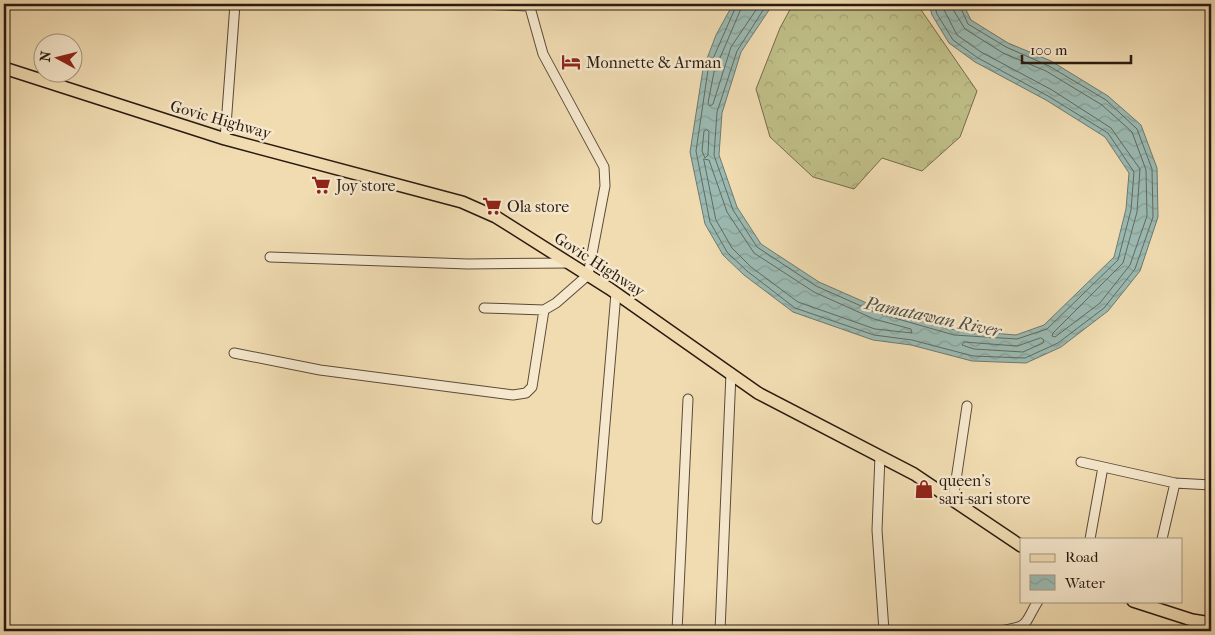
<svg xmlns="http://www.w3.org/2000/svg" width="1215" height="635" font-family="'IM FELL French Canon',serif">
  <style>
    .forest { fill: url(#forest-crowns); stroke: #746c4c }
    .water { fill: url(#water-waves); stroke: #6d7a71 }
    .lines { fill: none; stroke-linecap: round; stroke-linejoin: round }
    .shore { stroke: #626a61; stroke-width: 1 }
    .minor-casing { stroke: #5b4a38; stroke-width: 11 }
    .major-casing { stroke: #291a10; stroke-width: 14 }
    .minor { stroke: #f6e8cd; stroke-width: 9 }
    .major { stroke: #f1dcb2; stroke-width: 11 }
    .labels { text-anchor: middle; stroke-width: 5; stroke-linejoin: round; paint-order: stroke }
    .poi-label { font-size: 16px; fill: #291a10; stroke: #f6e8cd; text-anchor: start }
    .street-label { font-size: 16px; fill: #291a10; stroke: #f6e8cd }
    .water-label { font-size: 18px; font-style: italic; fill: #515249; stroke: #f6e8cd }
  </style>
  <defs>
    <pattern id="forest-crowns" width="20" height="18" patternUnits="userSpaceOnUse" patternTransform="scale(1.25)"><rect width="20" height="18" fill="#c0bf88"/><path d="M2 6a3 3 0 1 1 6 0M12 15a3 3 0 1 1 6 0" fill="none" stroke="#a5a474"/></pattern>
    <pattern id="water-waves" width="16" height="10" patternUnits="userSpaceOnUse" patternTransform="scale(1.25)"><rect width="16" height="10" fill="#9bbab2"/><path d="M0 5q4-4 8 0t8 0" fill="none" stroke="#869f98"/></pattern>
  </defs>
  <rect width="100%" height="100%" fill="#f1dcb2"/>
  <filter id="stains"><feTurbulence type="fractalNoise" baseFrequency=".004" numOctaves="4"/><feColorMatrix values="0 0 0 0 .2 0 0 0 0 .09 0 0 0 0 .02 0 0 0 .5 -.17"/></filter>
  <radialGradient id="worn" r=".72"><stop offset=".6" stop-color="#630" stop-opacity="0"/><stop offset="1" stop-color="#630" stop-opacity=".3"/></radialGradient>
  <!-- forest -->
  <path class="forest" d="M 793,4 L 917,4 L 977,91 L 960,137 L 922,171 L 882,158 L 854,189 L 813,177 L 770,137 L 756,89 L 780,28 Z"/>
  <!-- water -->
  <path class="water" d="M 733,4 L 773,4 L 741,52 L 722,113 L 719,155 L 737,207 L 761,244 L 819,282 L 878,308 L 955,330 L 1016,335 L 1044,325 L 1114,257 L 1126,209 L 1129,173 L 1105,137 L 1046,100 L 975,62 L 949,43 L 932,15 L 929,4 L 963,4 L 971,20 L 1008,43 L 1051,61 L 1108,96 L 1141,125 L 1157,168 L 1158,217 L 1140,271 L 1108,311 L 1061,347 L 1026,363 L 972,361 L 911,345 L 873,340 L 793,312 L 744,275 L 723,255 L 705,224 L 690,152 L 703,69 L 716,35 Z"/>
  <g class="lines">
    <!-- shore -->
    <path class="shore" d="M 737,4 L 708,70 L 696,151 L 710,222 L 727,252 L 747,271 L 795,308 L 874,335 L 912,340 L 973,356 L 1025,358 L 1058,343 L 1104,308 L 1135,269 L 1153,217 L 1152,169 L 1137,129 L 1106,100 L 1049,66 L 1006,47 L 968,24 L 959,4
      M 743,4 L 714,72 L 708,103 L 710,106 L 713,104 L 731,47 L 760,4
      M 767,4 L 737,51 L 717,112 L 714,155 L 733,210 L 757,247 L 816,286 L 877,313 L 954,335 L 1017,339 L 1047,329 L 1118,260 L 1131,210 L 1134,172 L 1108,133 L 1048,96 L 978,58 L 953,40 L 937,14 L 934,4
      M 941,4 L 957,35 L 981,52 L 1052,90 L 1111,128 L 1140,169 L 1137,212 L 1123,263 L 1053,333 L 1052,336 L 1055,337 L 1100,303 L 1130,265 L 1147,216 L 1146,170 L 1132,132 L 1102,105 L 1046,71 L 1003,53 L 965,29 L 954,11 L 952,4
      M 707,130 L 709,132 L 708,155 L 705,158 L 702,151 L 704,131 Z
      M 704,159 L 709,160 L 727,212 L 754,253 L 814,292 L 874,319 L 911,329 L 912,333 L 875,329 L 798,302 L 751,267 L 732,248 L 716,220 Z
      M 1041,338 L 1044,340 L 1043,343 L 1023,352 L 974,349 L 962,345 L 964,342 L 1017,346 Z"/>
    <!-- minor casing -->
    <g class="minor-casing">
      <path id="minor" d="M 479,4 L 529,6
        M 225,139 L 235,4
        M 270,257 L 468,264 L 570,263
        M 484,308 L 544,310 L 556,303 L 588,275 L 605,186 L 604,167 L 543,54 L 529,4
        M 234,353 L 320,370 L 513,395 L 526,393 L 532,387 L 544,310
        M 880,456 L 877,530 L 884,631
        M 1081,462 L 1175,483 L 1211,485
        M 953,500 L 967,406
        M 597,519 L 616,293
        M 1090,539 L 1103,467
        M 1162,539 L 1175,483
        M 677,631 L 688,399
        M 720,631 L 731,373
        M 999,631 C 1031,626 1023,625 1038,601"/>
    </g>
    <!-- major casing -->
    <g class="major-casing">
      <path id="major" d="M 4,68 L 225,139 L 462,202 L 496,217 L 610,289 L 758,393 L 914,474 L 1021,546
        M 1133,601 L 1192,620 L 1211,623"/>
    </g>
    <!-- minor -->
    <use href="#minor" class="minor"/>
    <!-- major -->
    <use href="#major" class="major"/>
  </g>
  <!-- icons -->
  <defs>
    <g id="hotel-bare" transform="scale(1.5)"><path d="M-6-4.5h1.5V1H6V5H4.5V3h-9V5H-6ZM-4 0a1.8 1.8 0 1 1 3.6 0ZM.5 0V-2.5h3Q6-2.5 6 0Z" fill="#8f2418" stroke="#f6e8cd" stroke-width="2.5" paint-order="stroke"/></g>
    <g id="supermarket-bare" transform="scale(1.5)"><path d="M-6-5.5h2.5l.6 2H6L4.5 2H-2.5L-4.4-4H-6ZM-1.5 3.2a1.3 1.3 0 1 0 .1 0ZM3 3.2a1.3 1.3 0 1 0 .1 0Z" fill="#8f2418" stroke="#f6e8cd" stroke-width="2.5" paint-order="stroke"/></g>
    <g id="shop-bare" transform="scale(1.5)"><path d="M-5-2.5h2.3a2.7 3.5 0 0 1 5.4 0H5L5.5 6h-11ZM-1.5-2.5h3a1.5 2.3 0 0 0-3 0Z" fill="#8f2418" stroke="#f6e8cd" stroke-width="2.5" paint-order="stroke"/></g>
  </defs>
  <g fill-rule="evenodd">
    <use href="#hotel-bare" x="571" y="62"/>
    <use href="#supermarket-bare" x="321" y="185"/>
    <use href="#supermarket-bare" x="492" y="206"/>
    <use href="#shop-bare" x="924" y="489"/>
  </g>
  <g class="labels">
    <!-- poi labels -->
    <g class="poi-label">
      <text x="586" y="68">Monnette &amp; Arman</text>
      <text x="336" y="191">Joy store</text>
      <text x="507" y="212">Ola store</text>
      <text x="939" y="486">queen's<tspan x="939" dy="18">sari-sari store</tspan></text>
    </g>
    <!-- street labels -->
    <g class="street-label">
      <text transform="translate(221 119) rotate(16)" y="6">Govic Highway</text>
      <text transform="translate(600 264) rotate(33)" y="6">Govic Highway</text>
    </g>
    <!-- water labels -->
    <g class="water-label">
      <text transform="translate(933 317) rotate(12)" y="6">Pamatawan River</text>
    </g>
  </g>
  <!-- margin -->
  <rect width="1215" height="635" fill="none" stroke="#f1dcb2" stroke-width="20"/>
  <rect x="5" y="5" width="1205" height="625" fill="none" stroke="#291a10" stroke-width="2.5"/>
  <rect x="10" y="10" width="1195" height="615" fill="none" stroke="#291a10"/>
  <!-- legend -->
  <rect x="1020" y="538" width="162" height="65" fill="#f6e8cd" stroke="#a49681"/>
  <rect x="1030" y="554" width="25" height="8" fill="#f1dcb2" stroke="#a49681"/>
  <text x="1065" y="562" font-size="15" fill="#291a10">Road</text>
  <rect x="1030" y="575" width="25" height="15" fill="url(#water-waves)" stroke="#a49681"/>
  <text x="1065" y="588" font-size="15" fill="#291a10">Water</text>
  <!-- north arrow -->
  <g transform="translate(58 58) rotate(277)"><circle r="24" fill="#f6e8cd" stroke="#a49681"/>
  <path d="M0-4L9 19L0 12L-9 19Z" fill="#8f2418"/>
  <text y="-8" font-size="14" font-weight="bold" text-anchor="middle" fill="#291a10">N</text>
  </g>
  <!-- scale -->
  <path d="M1022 55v8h109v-8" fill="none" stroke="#291a10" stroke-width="2.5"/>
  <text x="1030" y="55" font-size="15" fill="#291a10" stroke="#f6e8cd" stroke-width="4" paint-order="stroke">100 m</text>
  <rect width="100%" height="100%" filter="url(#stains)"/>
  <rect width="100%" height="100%" fill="url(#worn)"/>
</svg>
